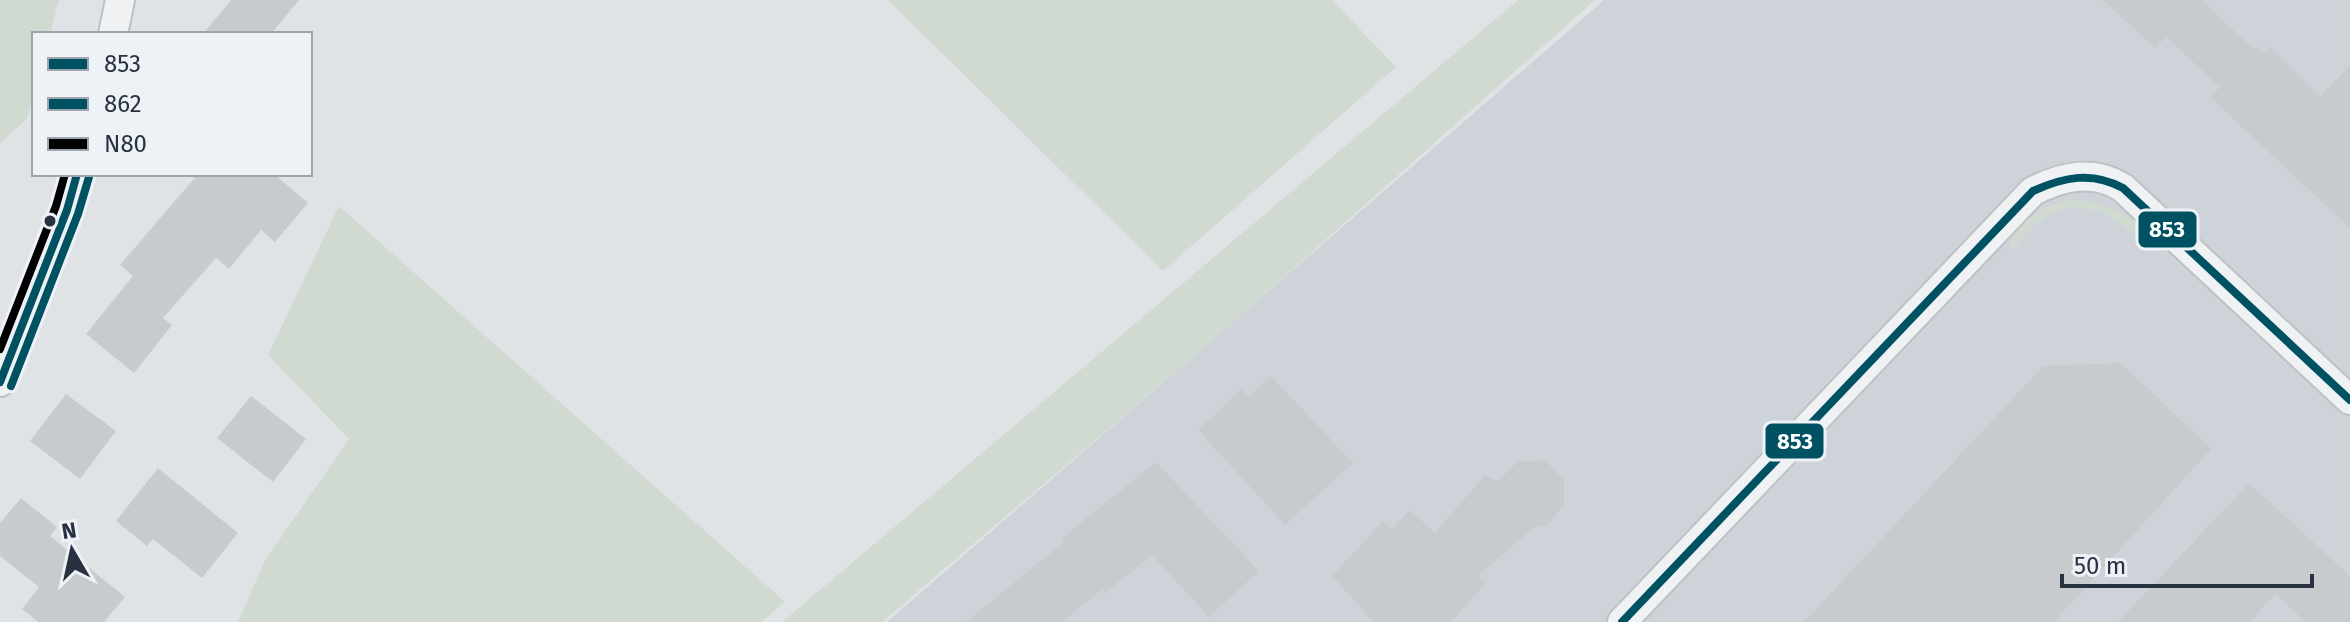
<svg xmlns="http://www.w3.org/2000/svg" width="2350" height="622" font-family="'Fira Sans',sans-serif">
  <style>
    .built { fill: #ced3da }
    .green { fill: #d1dad1 }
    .building { fill: #c8cbce }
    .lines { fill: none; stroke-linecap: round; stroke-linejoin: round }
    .street-casing { stroke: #bec1c4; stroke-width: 32 }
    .street { stroke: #f0f1f3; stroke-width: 28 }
    .bus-1-casing { stroke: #eef1f6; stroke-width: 14 }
    .bus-2-casing { stroke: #eef1f6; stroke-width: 14 }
    .bus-3-casing { stroke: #eef1f6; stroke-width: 14 }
    .bus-1 { stroke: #005262; stroke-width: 8 }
    .bus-2 { stroke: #005262; stroke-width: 8 }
    .bus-3 { stroke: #000; stroke-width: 8 }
    .bus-dot { fill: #273140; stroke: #eef1f6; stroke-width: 3 }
    .line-badge { stroke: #eef1f6; stroke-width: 3 }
    .badge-label { font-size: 22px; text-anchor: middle; font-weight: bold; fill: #fff }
  </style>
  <rect width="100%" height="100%" fill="#e0e3e6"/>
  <!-- built -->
  <path class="built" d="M 1604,0 L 2350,0 L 2350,622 L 887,622 Z"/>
  <!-- green -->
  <path class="green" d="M 0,0 L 59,0 L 50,34 L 34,34 L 34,92 L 27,119 L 0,143 Z
    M 888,0 L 1332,0 L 1396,67 L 1163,271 Z
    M 1518,0 L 1595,0 L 1222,332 L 882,622 L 782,622 Z
    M 2069,200 C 2103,200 2119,211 2146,230 L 2144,244 C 2117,218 2089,196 2049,215 C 2035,222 2023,238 2012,249 L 2008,236 C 2028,219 2043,205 2069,200 Z
    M 339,206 L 785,602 L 761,622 L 238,622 L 264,562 L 349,439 L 268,355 Z"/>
  <!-- building -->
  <path class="building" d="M 231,0 L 299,0 L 271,34 L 203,34 Z
    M 2103,0 L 2202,0 L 2254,50 L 2258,47 L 2264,53 L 2270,47 L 2320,97 L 2350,65 L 2350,228 L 2210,97 L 2220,87 L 2166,37 L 2155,48 Z
    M 198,174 L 274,174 L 308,203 L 275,242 L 261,230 L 229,269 L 216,258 L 163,318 L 172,325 L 134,373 L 86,334 L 133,276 L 120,265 Z
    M 2121,363 L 2211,449 L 2054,622 L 1804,622 L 2043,366 Z
    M 1271,376 L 1353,463 L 1285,525 L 1198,430 L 1242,389 L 1249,397 Z
    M 66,394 L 116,431 L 80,479 L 30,441 Z
    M 251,396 L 306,439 L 273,482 L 217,438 Z
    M 1545,460 L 1564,480 L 1564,506 L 1546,526 L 1535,526 L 1478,576 L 1486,583 L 1451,622 L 1374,622 L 1332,576 L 1383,521 L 1392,529 L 1410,510 L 1435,533 L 1484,476 L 1498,481 L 1517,462 Z
    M 1156,462 L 1259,571 L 1209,617 L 1152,555 L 1105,593 L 1102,589 L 1062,622 L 966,622 L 1064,542 L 1062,538 Z
    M 158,468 L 238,533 L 202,578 L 153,539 L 147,546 L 116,521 Z
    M 2249,483 L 2350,576 L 2350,622 L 2306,622 L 2275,594 L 2250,622 L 2118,622 Z
    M 21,498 L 57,527 L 50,536 L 125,597 L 104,622 L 38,622 L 22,609 L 39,587 L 0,556 L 0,523 Z"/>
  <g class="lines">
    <!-- street casing -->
    <g class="street-casing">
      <path id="street" d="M 113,34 L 120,0
        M 0,382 L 67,210 L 77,174
        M 1622,622 L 2033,191 C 2063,176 2094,169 2123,188 L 2350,400"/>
    </g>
    <!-- street -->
    <use href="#street" class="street"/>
    <!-- bus-1 casing -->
    <g class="bus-1-casing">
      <path id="bus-1" d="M 0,382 L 67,210 L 77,174
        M 1622,622 L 2033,191 C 2064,177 2092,171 2123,188 L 2350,400"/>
    </g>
    <!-- bus-2 casing -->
    <g class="bus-2-casing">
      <path id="bus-2" d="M 11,386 L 78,214 L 89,177"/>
    </g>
    <!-- bus-3 casing -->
    <g class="bus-3-casing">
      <path id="bus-3" d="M 0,349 L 56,206 L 65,174"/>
    </g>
    <!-- bus-1 -->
    <use href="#bus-1" class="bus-1"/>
    <!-- bus-2 -->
    <use href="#bus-2" class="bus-2"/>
    <!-- bus-3 -->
    <use href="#bus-3" class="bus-3"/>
  </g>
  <!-- markers -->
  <circle class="bus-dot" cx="50" cy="221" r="7"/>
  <g class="line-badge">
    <rect x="2137" y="210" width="61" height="39" rx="8" fill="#005262"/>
    <rect x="1764" y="422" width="61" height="38" rx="8" fill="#005262"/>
  </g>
  <g class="badge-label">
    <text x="2167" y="237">853</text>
    <text x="1795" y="449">853</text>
  </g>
  <!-- legend -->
  <rect x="32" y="32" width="280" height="144" fill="#eef1f6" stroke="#9ea4ad" stroke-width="2"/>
  <rect x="48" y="58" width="40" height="12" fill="#005262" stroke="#9ea4ad" stroke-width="2"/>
  <text x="104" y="72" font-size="24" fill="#273140">853</text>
  <rect x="48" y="98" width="40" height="12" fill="#005262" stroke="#9ea4ad" stroke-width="2"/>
  <text x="104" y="112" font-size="24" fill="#273140">862</text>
  <rect x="48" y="138" width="40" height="12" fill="#000000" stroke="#9ea4ad" stroke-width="2"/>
  <text x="104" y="152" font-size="24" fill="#273140">N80</text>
  <!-- north arrow -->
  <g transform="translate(72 550) rotate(351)" stroke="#eef1f6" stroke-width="6" paint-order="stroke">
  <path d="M0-6L14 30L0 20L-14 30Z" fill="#273140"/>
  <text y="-12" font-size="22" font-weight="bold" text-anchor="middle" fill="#273140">N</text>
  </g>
  <!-- scale -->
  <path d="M2062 574v12h250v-12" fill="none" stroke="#273140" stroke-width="4"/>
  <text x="2074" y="574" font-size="24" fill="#273140" stroke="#eef1f6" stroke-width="6" paint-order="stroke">50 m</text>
</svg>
